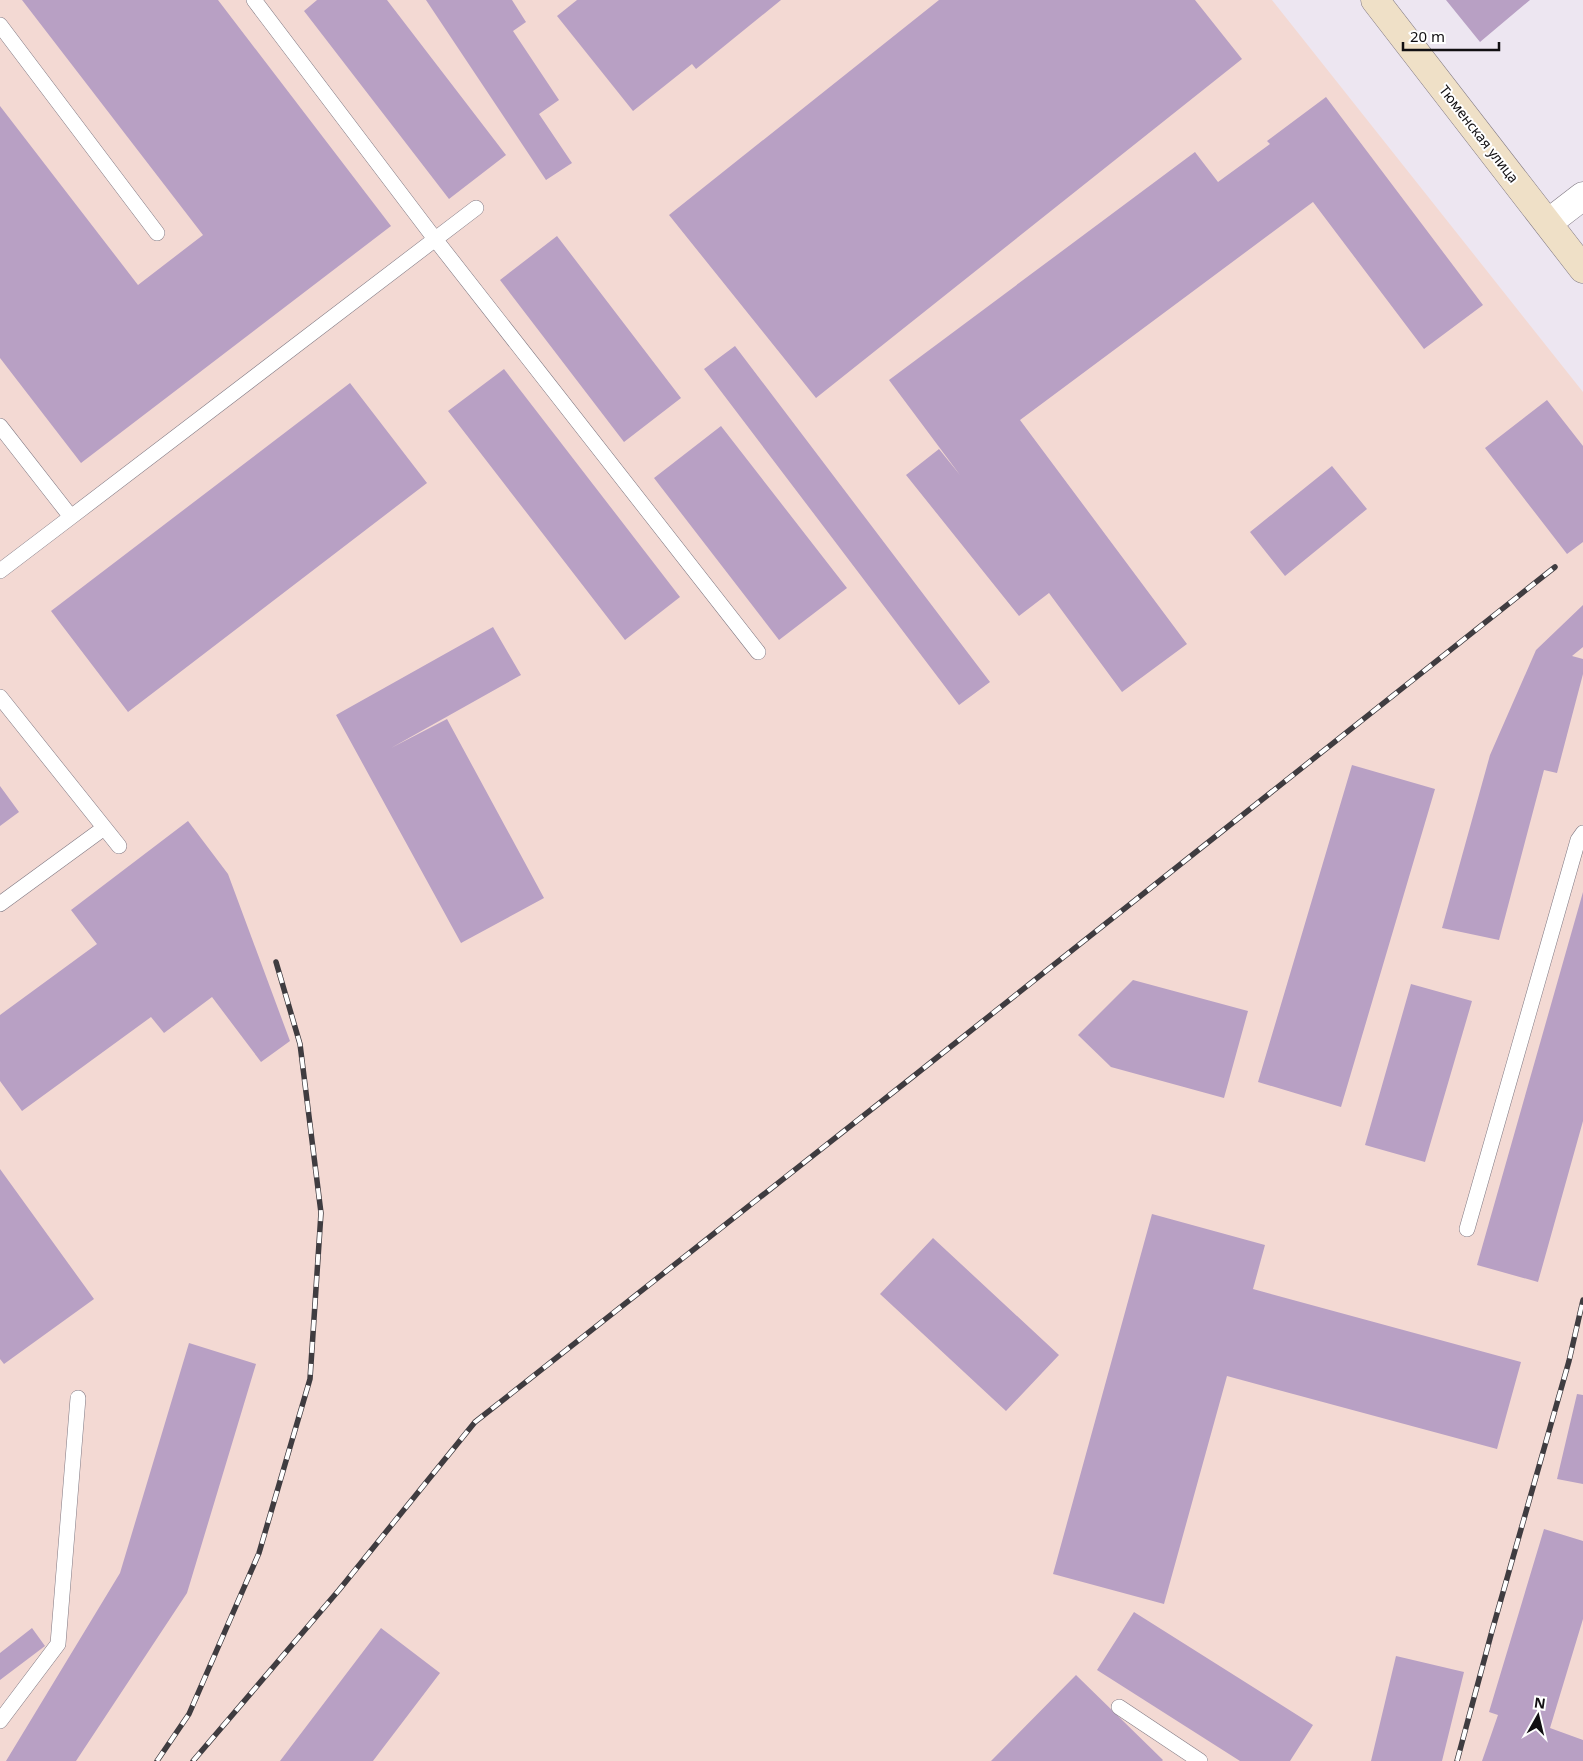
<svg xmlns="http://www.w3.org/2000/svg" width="1583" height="1761" font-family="'Noto Sans',sans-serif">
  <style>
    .industrial { fill: #f3d9d3 }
    .building { fill: #b8a0c4 }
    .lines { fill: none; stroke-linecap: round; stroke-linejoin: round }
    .lane-casing { stroke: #807983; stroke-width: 16 }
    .street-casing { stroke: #807983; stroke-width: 29 }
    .secondary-casing { stroke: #807983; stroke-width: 29 }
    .lane { stroke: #fff; stroke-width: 15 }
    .street { stroke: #fff; stroke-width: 28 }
    .secondary { stroke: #efe0c7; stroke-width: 28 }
    .rail-casing { stroke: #3f3c40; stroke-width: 5.5 }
    .rail { stroke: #fff; stroke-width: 4; stroke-dasharray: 11; stroke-linecap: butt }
    .labels { text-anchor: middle; stroke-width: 4; stroke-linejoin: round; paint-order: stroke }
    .street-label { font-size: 14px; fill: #110f12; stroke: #fff }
  </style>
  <rect width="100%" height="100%" fill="#ede6f1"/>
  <!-- industrial -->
  <path class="industrial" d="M 0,0 L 1272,0 L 1583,392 L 1583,1761 L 0,1761 Z"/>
  <!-- building -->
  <path class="building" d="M 22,0 L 218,0 L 391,226 L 81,463 L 0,358 L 0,106 L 138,285 L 203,235 Z
    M 317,0 L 387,0 L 506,155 L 449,199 L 304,11 Z
    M 426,0 L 512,0 L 526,22 L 513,31 L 559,100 L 539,114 L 572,163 L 546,180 Z
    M 577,0 L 781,0 L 696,69 L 692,64 L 633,111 L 557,16 Z
    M 939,0 L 1195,0 L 1242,59 L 816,398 L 669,215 Z
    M 1446,0 L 1530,0 L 1480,42 Z
    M 1326,97 L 1483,305 L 1424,349 L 1313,202 L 1020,420 L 1187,644 L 1122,692 L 1049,593 L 1019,616 L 906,475 L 939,449 L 960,475 L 889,380 L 1195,152 L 1218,182 L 1270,144 L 1267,141 Z
    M 557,236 L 681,398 L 624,442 L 500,280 Z
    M 735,346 L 990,682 L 959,705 L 704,369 Z
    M 504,369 L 680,597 L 625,640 L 448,411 Z
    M 350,383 L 427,483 L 128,712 L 51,611 Z
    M 1547,400 L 1583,446 L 1583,542 L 1567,554 L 1485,448 Z
    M 721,426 L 847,588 L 779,640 L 654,478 Z
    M 1332,466 L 1367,509 L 1285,576 L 1250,532 Z
    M 1583,605 L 1583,647 L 1572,656 L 1583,659 L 1583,674 L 1557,773 L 1544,770 L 1499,940 L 1442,928 L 1490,755 L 1536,650 Z
    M 493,627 L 521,675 L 391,748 L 447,719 L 544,898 L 461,943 L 336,715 Z
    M 1352,765 L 1435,789 L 1341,1107 L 1258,1082 Z
    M 0,786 L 19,812 L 0,826 Z
    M 188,821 L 228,874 L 290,1041 L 261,1062 L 212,997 L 164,1033 L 151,1017 L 22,1111 L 0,1081 L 0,1015 L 97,944 L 71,910 Z
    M 1583,892 L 1583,1121 L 1538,1282 L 1477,1265 Z
    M 1133,980 L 1248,1011 L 1224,1098 L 1111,1067 L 1078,1035 Z
    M 1411,984 L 1472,1001 L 1425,1162 L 1365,1145 Z
    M 0,1169 L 94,1299 L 4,1364 L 0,1359 Z
    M 1152,1214 L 1265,1245 L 1253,1289 L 1521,1362 L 1497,1449 L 1227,1376 L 1164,1604 L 1053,1574 Z
    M 933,1238 L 1059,1355 L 1006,1411 L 880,1294 Z
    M 189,1343 L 256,1364 L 187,1593 L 76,1761 L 6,1761 L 120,1573 Z
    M 1577,1394 L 1583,1395 L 1583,1484 L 1557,1479 Z
    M 1544,1529 L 1583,1541 L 1583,1619 L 1550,1728 L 1583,1740 L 1583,1761 L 1482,1761 L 1498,1715 L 1489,1712 Z
    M 1134,1612 L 1313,1725 L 1290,1761 L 1240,1761 L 1097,1670 Z
    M 32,1628 L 45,1646 L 0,1680 L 0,1653 Z
    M 381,1628 L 440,1673 L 373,1761 L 280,1761 Z
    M 1396,1656 L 1464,1672 L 1442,1761 L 1371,1761 Z
    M 1076,1675 L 1163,1760 L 1162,1761 L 991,1761 Z"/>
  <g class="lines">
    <!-- lane casing -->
    <g class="lane-casing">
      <path id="lane" d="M 254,0 L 435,239 L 758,652
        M 0,25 L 157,233
        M 0,426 L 71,517 L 0,571
        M 71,517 L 476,208
        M 0,697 L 119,846
        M 0,904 L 104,828
        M 1467,1229 L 1578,840 L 1583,833
        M 1119,1707 L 1200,1761
        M 0,1721 L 58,1644 L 78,1398"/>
    </g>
    <!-- street casing -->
    <g class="street-casing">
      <path id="street" d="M 1548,223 L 1583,196"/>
    </g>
    <!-- secondary casing -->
    <g class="secondary-casing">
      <path id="secondary" d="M 1375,0 L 1583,269"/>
    </g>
    <!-- lane -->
    <use href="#lane" class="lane"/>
    <!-- street -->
    <use href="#street" class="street"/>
    <!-- secondary -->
    <use href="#secondary" class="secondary"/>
    <!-- rail casing -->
    <g class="rail-casing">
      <path id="rail" d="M 157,1761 L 189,1714 L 259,1553 L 310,1379 L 321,1213 L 300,1044 L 276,962
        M 193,1761 L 339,1590 L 475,1422 L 915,1075 L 1555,567
        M 1457,1761 L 1492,1631 L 1569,1361 L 1583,1300"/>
    </g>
    <!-- rail -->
    <use href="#rail" class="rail"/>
  </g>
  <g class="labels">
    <!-- street labels -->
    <g class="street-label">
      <text transform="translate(1479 134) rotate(52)" y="5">Тюменская улица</text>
    </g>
  </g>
  <!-- north arrow -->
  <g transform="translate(1538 1716) rotate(8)" stroke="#ffffff" stroke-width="4" paint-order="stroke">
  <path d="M0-4L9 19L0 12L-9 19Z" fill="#110f12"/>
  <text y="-8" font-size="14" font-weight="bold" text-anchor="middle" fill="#110f12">N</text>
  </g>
  <!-- scale -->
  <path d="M1403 42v8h96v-8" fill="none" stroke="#110f12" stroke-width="2.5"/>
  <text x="1410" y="42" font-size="15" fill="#110f12" stroke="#ffffff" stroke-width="4" paint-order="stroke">20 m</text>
</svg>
